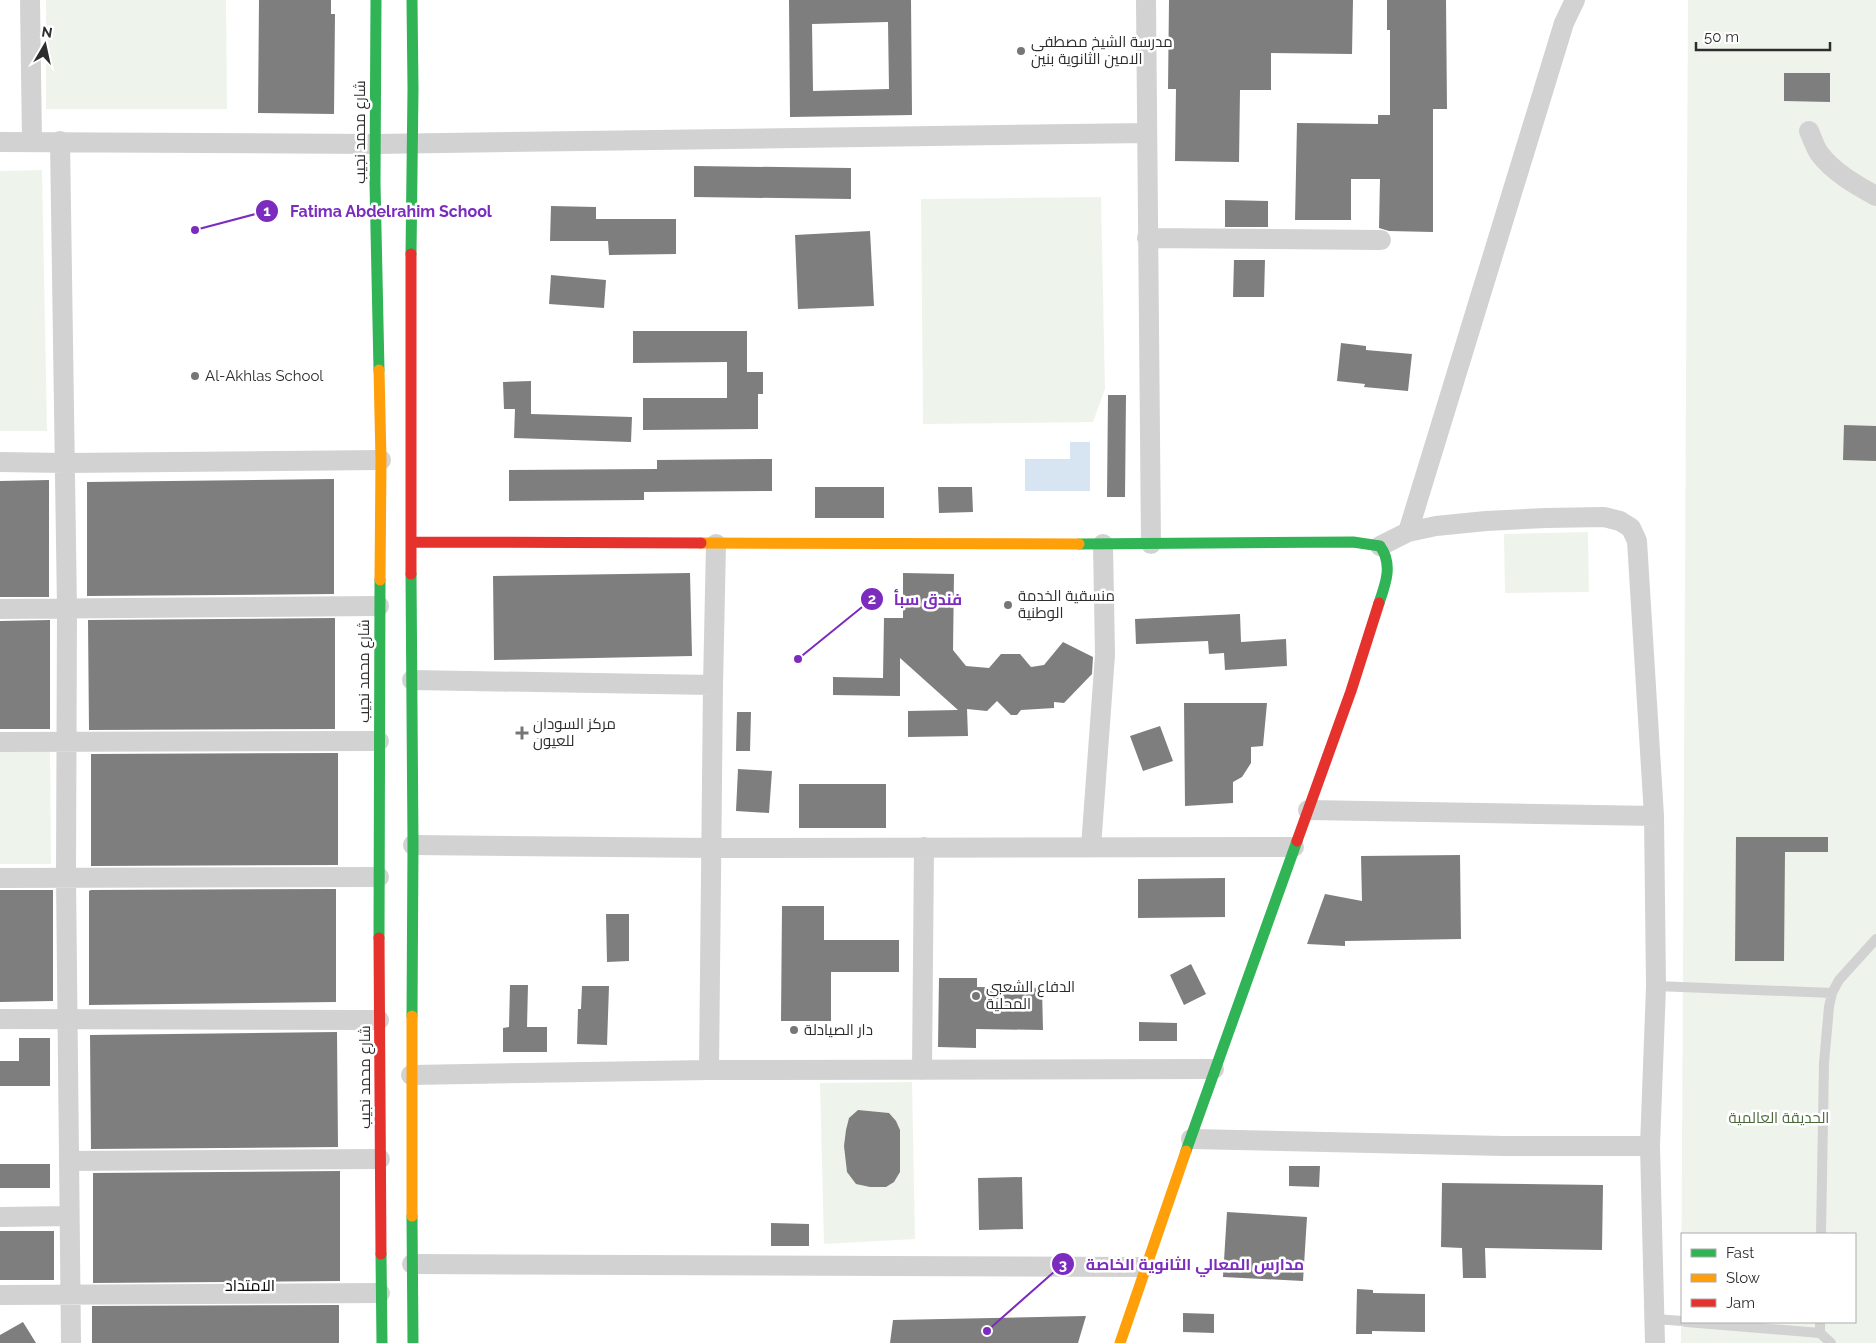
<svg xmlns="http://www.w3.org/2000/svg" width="1876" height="1343" font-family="Raleway,Cairo,sans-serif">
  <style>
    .green { fill: #eef4eb; fill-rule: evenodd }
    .water { fill: #d7e4f1 }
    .building { fill: #7e7e7e; fill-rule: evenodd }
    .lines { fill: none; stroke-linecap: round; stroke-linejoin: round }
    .lane { stroke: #d2d2d2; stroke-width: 10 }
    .street { stroke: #d2d2d2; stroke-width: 20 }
    .fast { stroke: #30b455; stroke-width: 11 }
    .slow { stroke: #ff9f0a; stroke-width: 11 }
    .jam { stroke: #e5322d; stroke-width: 11 }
    .poi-dot { fill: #767676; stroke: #fff; stroke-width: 2 }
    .labels { text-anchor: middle; stroke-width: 5; stroke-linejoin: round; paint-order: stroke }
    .poi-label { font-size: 15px; fill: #2d2d2d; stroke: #fff; text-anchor: start }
    .street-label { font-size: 15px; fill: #2d2d2d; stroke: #fff }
    .park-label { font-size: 15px; fill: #4a683a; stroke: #fff }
    .neighbourhood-label { font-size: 16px; fill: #000; stroke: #fff }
    .leader { fill: none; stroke: #7b2cbf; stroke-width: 2 }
    .callout-dot { fill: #7b2cbf; stroke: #fff; stroke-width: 2 }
    .mark-label { font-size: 15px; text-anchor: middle; font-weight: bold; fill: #fff }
    .callout-label { font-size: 16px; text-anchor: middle; font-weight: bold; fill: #7b2cbf; stroke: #fff; stroke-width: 5; stroke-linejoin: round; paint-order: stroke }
  </style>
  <rect width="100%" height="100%" fill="#fff"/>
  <!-- green -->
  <path class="green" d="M 46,0 L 226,0 L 227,109 L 46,109 Z
    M 1688,0 L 1876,0 L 1876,1343 L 1681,1343 ZM 1682,1234 L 1855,1234 L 1855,1322 L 1682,1322 Z
    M 42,170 L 47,431 L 0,431 L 0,171 Z
    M 1101,197 L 1105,389 L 1093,422 L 923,424 L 921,199 Z
    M 1588,532 L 1589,592 L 1505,593 L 1504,534 Z
    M 50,748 L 51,864 L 0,864 L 0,749 Z
    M 912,1082 L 915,1239 L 824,1244 L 820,1083 Z"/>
  <!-- water -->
  <path class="water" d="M 1070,442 L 1090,442 L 1090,491 L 1025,491 L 1025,459 L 1070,459 Z"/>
  <!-- building -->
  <path class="building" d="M 259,0 L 331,0 L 331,14 L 335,14 L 334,114 L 258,113 Z
    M 789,0 L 911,0 L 912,115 L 790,117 ZM 888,22 L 889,89 L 813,91 L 812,24 Z
    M 1169,0 L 1353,0 L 1352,54 L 1271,53 L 1271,90 L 1240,90 L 1239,162 L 1175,161 L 1176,89 L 1168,89 Z
    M 1387,0 L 1446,0 L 1447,109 L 1433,109 L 1433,232 L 1389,231 L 1379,228 L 1380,179 L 1351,179 L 1351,220 L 1295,220 L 1297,123 L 1378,124 L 1378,115 L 1390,115 L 1390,30 L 1387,30 Z
    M 1784,73 L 1830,73 L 1830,102 L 1784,101 Z
    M 694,166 L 851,168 L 851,199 L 694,197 Z
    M 1225,200 L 1268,201 L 1268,227 L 1225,227 Z
    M 551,206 L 596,207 L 596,219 L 676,219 L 676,254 L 609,255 L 608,241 L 550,241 Z
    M 870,231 L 874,306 L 798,309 L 795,235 Z
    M 1234,260 L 1265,260 L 1264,297 L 1233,297 Z
    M 551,275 L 606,280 L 604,308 L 549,304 Z
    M 633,331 L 747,331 L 747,372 L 763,372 L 763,394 L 758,394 L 758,429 L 643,430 L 643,398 L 727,398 L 727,362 L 633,363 Z
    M 1341,343 L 1366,346 L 1366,350 L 1412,354 L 1408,391 L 1364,387 L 1365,384 L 1337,381 Z
    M 531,381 L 531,414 L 632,417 L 631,442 L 514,438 L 515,409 L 504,409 L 503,382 Z
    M 1108,395 L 1126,395 L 1125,497 L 1107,497 Z
    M 1844,425 L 1876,426 L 1876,461 L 1843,460 Z
    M 772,459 L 772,491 L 644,492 L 644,500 L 509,501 L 509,470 L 657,469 L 657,460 Z
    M 334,479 L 334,594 L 87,596 L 87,482 Z
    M 49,480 L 49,597 L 0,597 L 0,481 Z
    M 815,487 L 884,487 L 884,518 L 815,518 Z
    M 938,487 L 972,487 L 973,512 L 939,513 Z
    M 690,573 L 692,656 L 494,660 L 493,576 Z
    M 903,573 L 954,574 L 953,650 L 966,666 L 989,668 L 1001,654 L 1020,654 L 1031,667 L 1044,665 L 1063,642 L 1093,657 L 1092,674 L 1064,703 L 1054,702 L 1054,708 L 1021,710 L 1017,715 L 1011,715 L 997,701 L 987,711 L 967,709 L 968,736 L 908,737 L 908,711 L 958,710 L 900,658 L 900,696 L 833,695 L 833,677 L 883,678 L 884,618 L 903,618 Z
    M 1240,614 L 1241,642 L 1286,639 L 1287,666 L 1225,670 L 1224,653 L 1209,654 L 1208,641 L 1136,644 L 1135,619 Z
    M 335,618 L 335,729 L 89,730 L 88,620 Z
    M 50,620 L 50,729 L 0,729 L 0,621 Z
    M 1184,703 L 1267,703 L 1263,746 L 1251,747 L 1251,763 L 1242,777 L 1233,782 L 1233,803 L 1185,806 Z
    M 737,712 L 751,712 L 750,751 L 736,751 Z
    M 1160,726 L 1173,761 L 1143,771 L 1130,736 Z
    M 338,753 L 338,865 L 91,866 L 91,754 Z
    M 738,769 L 772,771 L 769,813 L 736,811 Z
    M 799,784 L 886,784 L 886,828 L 799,828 Z
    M 1736,837 L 1828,837 L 1828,852 L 1785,852 L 1784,961 L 1735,961 Z
    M 1460,855 L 1461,939 L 1345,941 L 1345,946 L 1307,944 L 1325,894 L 1362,901 L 1361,856 Z
    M 1225,878 L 1225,917 L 1138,918 L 1138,879 Z
    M 336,889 L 336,1002 L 89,1005 L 89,891 L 91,890 Z
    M 0,890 L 53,890 L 53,1001 L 0,1002 Z
    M 782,906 L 824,906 L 824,940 L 899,940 L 899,972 L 831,972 L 831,1021 L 781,1021 Z
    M 606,914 L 629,914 L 629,961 L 607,962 Z
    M 1191,964 L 1206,994 L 1184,1005 L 1170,975 Z
    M 939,978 L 977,978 L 977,987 L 1042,988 L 1043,1030 L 976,1029 L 976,1048 L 938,1047 Z
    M 510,985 L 528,985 L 527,1027 L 547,1027 L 547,1052 L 503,1052 L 503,1028 L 509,1027 Z
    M 582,986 L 609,986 L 607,1045 L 577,1044 L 578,1009 L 581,1009 Z
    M 1139,1022 L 1177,1023 L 1177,1041 L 1139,1041 Z
    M 337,1032 L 338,1147 L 91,1149 L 90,1035 Z
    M 19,1038 L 50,1038 L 50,1086 L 0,1086 L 0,1061 L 19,1061 Z
    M 858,1110 L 889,1113 L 896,1121 L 900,1130 L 900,1172 L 894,1182 L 886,1187 L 870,1187 L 856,1184 L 847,1172 L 844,1146 L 846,1130 L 849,1118 Z
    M 0,1164 L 50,1164 L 50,1188 L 0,1188 Z
    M 1289,1166 L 1320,1166 L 1319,1187 L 1289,1186 Z
    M 340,1171 L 340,1281 L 93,1283 L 93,1173 Z
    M 1022,1177 L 1023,1229 L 979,1230 L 978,1178 Z
    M 1442,1183 L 1603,1185 L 1602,1250 L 1485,1248 L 1486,1278 L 1463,1278 L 1462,1248 L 1441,1247 Z
    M 1227,1212 L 1307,1217 L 1303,1281 L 1223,1277 Z
    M 771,1223 L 809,1224 L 809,1246 L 771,1246 Z
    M 0,1231 L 54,1231 L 54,1280 L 0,1280 Z
    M 1357,1289 L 1373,1290 L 1373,1293 L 1425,1294 L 1425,1332 L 1372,1331 L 1372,1334 L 1356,1334 Z
    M 339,1305 L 339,1343 L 92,1343 L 92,1306 Z
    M 1183,1313 L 1214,1314 L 1214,1333 L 1183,1332 Z
    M 1086,1316 L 1078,1343 L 890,1343 L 893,1320 Z
    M 23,1322 L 36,1343 L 0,1343 L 0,1335 Z"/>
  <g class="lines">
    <!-- lane -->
    <path class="lane" d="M 1656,986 L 1832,993
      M 1821,1234 L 1824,1063 L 1829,1007 L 1832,993 L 1839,980 L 1876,939
      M 1655,1319 L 1682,1321
      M 1686,1322 L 1820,1333
      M 1820,1322 L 1820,1333 L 1831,1343"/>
    <!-- street -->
    <path class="street" d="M 30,0 L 32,142
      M 1146,0 L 1151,544
      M 1809,131 C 1812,138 1815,147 1819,153 C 1833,172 1856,185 1876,196
      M 60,141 L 67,609 L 66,877 L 71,1343
      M 0,142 L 375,144 L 1146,133
      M 1147,238 L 1381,240
      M 0,462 L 65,463 L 381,460
      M 1408,532 L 1564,23 L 1575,0
      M 1380,546 L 1408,532 L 1436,526 L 1486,521 L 1546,518 L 1604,517 L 1620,521 L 1631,528 L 1637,541 L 1654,816 L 1656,986 L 1650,1146 L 1655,1343
      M 0,609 L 379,606
      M 412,680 L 713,685
      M 0,742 L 379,741
      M 1308,810 L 1654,816
      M 413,845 L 711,848 L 1294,847
      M 1091,847 L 1105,655 L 1103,544
      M 0,878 L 379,877
      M 0,1019 L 379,1020
      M 709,1070 L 713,685 L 716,544
      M 922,1070 L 924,847
      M 411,1075 L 709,1070 L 1214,1069
      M 1191,1139 L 1504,1146 L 1650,1146
      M 69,1161 L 380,1159
      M 0,1217 L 69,1216
      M 412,1264 L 1146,1267
      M 0,1295 L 380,1293"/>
    <!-- fast -->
    <path class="fast" d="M 376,0 L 375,183 L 379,370
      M 411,254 L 413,89 L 412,0
      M 1079,544 L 1353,542 L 1380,546 C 1393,564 1386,583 1379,603
      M 411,574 L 413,845 L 412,1016
      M 379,938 L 380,580
      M 1186,1151 L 1297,841
      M 412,1216 L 413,1343
      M 381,1254 L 382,1343"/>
    <!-- slow -->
    <path class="slow" d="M 379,370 L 381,460 L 380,580
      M 701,543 L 1079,544
      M 412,1016 L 412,1216
      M 1120,1343 L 1186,1151"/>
    <!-- jam -->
    <path class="jam" d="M 411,254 L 411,574
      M 412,542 L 701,543
      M 1297,841 L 1351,691 L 1379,603
      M 379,938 L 381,1254"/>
  </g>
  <!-- markers -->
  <g class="poi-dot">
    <circle cx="1021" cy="51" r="5"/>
    <circle cx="195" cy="376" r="5"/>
    <circle cx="1008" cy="605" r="5"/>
    <path d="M519.5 725.5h5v5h5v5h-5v5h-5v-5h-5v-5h5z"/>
    <circle cx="976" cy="996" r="5"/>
    <circle cx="794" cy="1030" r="5"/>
  </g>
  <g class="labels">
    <!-- poi labels -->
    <g class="poi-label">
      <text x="1031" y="47">مدرسة الشيخ مصطفى<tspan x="1031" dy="17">الامين الثانوية بنين</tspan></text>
      <text x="205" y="381">Al-Akhlas School</text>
      <text x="1018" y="601">منسقية الخدمة<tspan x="1018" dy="17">الوطنية</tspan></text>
      <text x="533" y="729">مركز السودان<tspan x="533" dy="17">للعيون</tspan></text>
      <text x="986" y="992">الدفاع الشعبي<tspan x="986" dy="17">المحلية</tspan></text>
      <text x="804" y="1035">دار الصيادلة</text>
    </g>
    <!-- street labels -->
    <g class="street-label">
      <text transform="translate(360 132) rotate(-90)" y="5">شارع محمد نجيب</text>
      <text transform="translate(364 671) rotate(-90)" y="5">شارع محمد نجيب</text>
      <text transform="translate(365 1077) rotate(-90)" y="5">شارع محمد نجيب</text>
    </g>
    <!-- park labels -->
    <g class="park-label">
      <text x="1779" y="1123">الحديقة العالمية</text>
    </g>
    <!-- neighbourhood labels -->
    <g class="neighbourhood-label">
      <text x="250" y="1291">الامتداد</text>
    </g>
  </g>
  <!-- callouts -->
  <path class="leader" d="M195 230L267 211M798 659L872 599M987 1331L1063 1264"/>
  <g class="callout-dot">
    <circle cx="195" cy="230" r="5"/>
    <circle cx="798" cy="659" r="5"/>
    <circle cx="987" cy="1331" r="5"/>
    <circle cx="267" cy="211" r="12"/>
    <circle cx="872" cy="599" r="12"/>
    <circle cx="1063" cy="1264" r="12"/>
  </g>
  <g class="mark-label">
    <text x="267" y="216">1</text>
    <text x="872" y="604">2</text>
    <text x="1063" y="1270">3</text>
  </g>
  <g class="callout-label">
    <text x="391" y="217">Fatima Abdelrahim School</text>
    <text x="928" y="605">فندق سبأ</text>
    <text x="1195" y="1270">مدارس المعالي الثانوية الخاصة</text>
  </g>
  <!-- legend -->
  <rect x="1681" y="1233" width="175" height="90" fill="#ffffff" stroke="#ababab"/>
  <rect x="1691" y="1249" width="25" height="8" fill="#30b455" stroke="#ababab"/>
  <text x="1726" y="1258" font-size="15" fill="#2d2d2d">Fast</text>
  <rect x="1691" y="1274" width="25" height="8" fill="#ff9f0a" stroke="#ababab"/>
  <text x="1726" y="1283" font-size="15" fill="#2d2d2d">Slow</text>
  <rect x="1691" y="1299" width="25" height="8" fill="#e5322d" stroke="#ababab"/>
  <text x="1726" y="1308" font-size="15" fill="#2d2d2d">Jam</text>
  <!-- north arrow -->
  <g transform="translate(45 45) rotate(9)" stroke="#ffffff" stroke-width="4" paint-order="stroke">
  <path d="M0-4L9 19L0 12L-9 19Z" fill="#2d2d2d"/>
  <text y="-8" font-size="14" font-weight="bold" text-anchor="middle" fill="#2d2d2d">N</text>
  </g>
  <!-- scale -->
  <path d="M1696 42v8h134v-8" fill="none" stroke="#2d2d2d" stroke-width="2.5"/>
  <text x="1704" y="42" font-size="15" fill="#2d2d2d" stroke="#ffffff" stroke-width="4" paint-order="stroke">50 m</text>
</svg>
